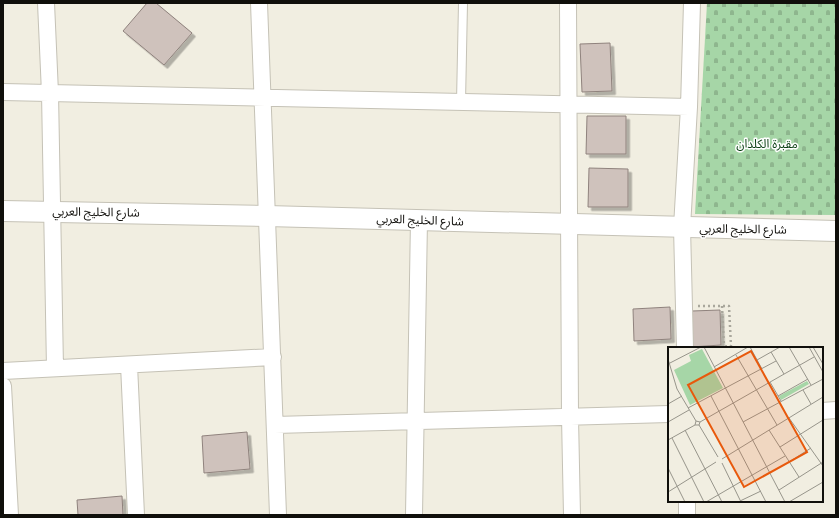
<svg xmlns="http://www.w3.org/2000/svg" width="839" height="518" font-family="'Public Sans','Noto Sans Arabic',sans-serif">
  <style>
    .cemetery { fill: url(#cemetery-stones) }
    .building { fill: #cfc2bc; stroke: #8f827d; filter: url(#shadow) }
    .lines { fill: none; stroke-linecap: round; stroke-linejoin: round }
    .service-casing { stroke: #c5c2b6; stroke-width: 10 }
    .minor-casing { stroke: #c5c2b6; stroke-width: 18 }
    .tertiary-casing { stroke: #c5c2b6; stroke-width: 22 }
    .path { stroke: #a9a79c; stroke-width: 2.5; stroke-dasharray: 2 3; stroke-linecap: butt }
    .service { stroke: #fff; stroke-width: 8 }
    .minor { stroke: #fff; stroke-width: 16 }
    .tertiary { stroke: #fff; stroke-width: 20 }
    .labels { text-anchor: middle; stroke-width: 3; stroke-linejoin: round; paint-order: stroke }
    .park-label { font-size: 12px; fill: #073c10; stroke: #fff }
    .street-label { font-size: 12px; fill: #100f0b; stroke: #fff }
    .inset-road { fill: none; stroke: #97958b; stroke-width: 1 }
    .view { fill: #e8590c; fill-opacity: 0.15; stroke: #e8590c; stroke-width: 2 }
    .inset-edge { fill: none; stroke: #100f0b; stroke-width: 2 }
  </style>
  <defs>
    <pattern id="cemetery-stones" width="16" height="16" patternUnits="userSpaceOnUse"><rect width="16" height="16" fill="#a6d6a7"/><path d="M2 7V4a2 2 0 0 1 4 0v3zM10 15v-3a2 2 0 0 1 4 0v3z" fill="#8eb68e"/></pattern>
    <filter id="shadow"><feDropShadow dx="3.5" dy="3.5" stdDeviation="0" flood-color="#0004"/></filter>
  </defs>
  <rect width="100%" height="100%" fill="#f1eee1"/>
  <!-- cemetery -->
  <path class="cemetery" d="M 707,3 L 836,3 L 836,215 L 695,214 Z"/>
  <!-- building -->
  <path class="building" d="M 147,3 L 156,3 L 192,33 L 164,65 L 123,31 Z
    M 610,43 L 612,91 L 582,92 L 580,44 Z
    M 587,116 L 626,116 L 626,154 L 586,154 Z
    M 589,168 L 628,169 L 628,207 L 588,207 Z
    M 670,307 L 671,339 L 634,341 L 633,309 Z
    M 720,310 L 721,345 L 691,347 L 692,311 Z
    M 247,432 L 250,469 L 204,473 L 202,436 Z
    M 122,496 L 123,515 L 78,515 L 77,500 Z"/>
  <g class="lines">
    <!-- service casing -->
    <g class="service-casing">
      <path id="service" d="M 461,102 L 463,3"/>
    </g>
    <!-- minor casing -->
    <g class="minor-casing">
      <path id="minor" d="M 46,3 L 50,93 L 55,368
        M 259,3 L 278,515
        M 568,3 L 570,417 L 572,515
        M 3,92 L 689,107
        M 685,348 L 682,227 L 689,107 L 692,3
        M 129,365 L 136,515
        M 3,371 L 273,357
        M 3,386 L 10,515
        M 822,411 L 836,410
        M 275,425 L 669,414
        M 687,501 L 687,515
        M 414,515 L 419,220"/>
    </g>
    <!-- tertiary casing -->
    <g class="tertiary-casing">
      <path id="tertiary" d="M 3,211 L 267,216 L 836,231"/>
    </g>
    <!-- path -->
    <path class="path" d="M 698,306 L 729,306 L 731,346 L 705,348
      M 722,306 L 724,347"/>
    <!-- service -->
    <use href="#service" class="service"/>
    <!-- minor -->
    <use href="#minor" class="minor"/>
    <!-- tertiary -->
    <use href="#tertiary" class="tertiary"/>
  </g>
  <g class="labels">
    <!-- park labels -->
    <g class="park-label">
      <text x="767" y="148">مقبرة الكلدان</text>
    </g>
    <!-- street labels -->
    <g class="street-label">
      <text transform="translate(96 212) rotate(1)" y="4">شارع الخليج العربي</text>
      <text transform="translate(420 220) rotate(2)" y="4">شارع الخليج العربي</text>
      <text transform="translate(743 229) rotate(1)" y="4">شارع الخليج العربي</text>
    </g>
  </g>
  <!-- overview -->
  <g transform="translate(668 347)">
    <rect width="155" height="155" fill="#f1eee1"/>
    <path d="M 34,2 L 55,41 L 22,58 L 6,23 L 23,14 L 21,8 Z" fill="#a6d6a7"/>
    <path d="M 139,34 L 141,37 L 113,53 L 111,49 Z" fill="#a6d6a7"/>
    <path class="inset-road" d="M 36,0 L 117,155M 82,0 L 94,22M 121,0 L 143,38M 141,0 L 155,25M 145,0 L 155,17M 103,5 L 116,27M 68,8 L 109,78M 0,12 L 9,42 L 28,74M 89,13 L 112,0M 0,17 L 33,0M 46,20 L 80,0M 102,35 L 113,54M 135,43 L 143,57M 43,49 L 98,155M 110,49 L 140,32M 0,57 L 14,49M 20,61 L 108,14M 121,71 L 155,119M 0,75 L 21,63M 32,75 L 146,10M 75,75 L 155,32M 31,78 L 27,78 L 28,74 L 32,75 L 31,78 L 50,110M 17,83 L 54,155M 101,83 L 131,130M 4,91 L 36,155M 0,93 L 27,78M 112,100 L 155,73M 54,112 L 155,50M 121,115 L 143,101M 54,116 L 73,155M 0,121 L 17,155M 111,143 L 155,115M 0,145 L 48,115M 72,154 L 93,144M 38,155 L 117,109M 121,155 L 155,135"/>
    <path class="view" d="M 83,4 L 139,105 L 76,140 L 20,38 Z"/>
    <rect width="155" height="155" class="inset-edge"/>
  </g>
  <!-- border -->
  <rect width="839" height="518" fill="none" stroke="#100f0b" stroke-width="8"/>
</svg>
